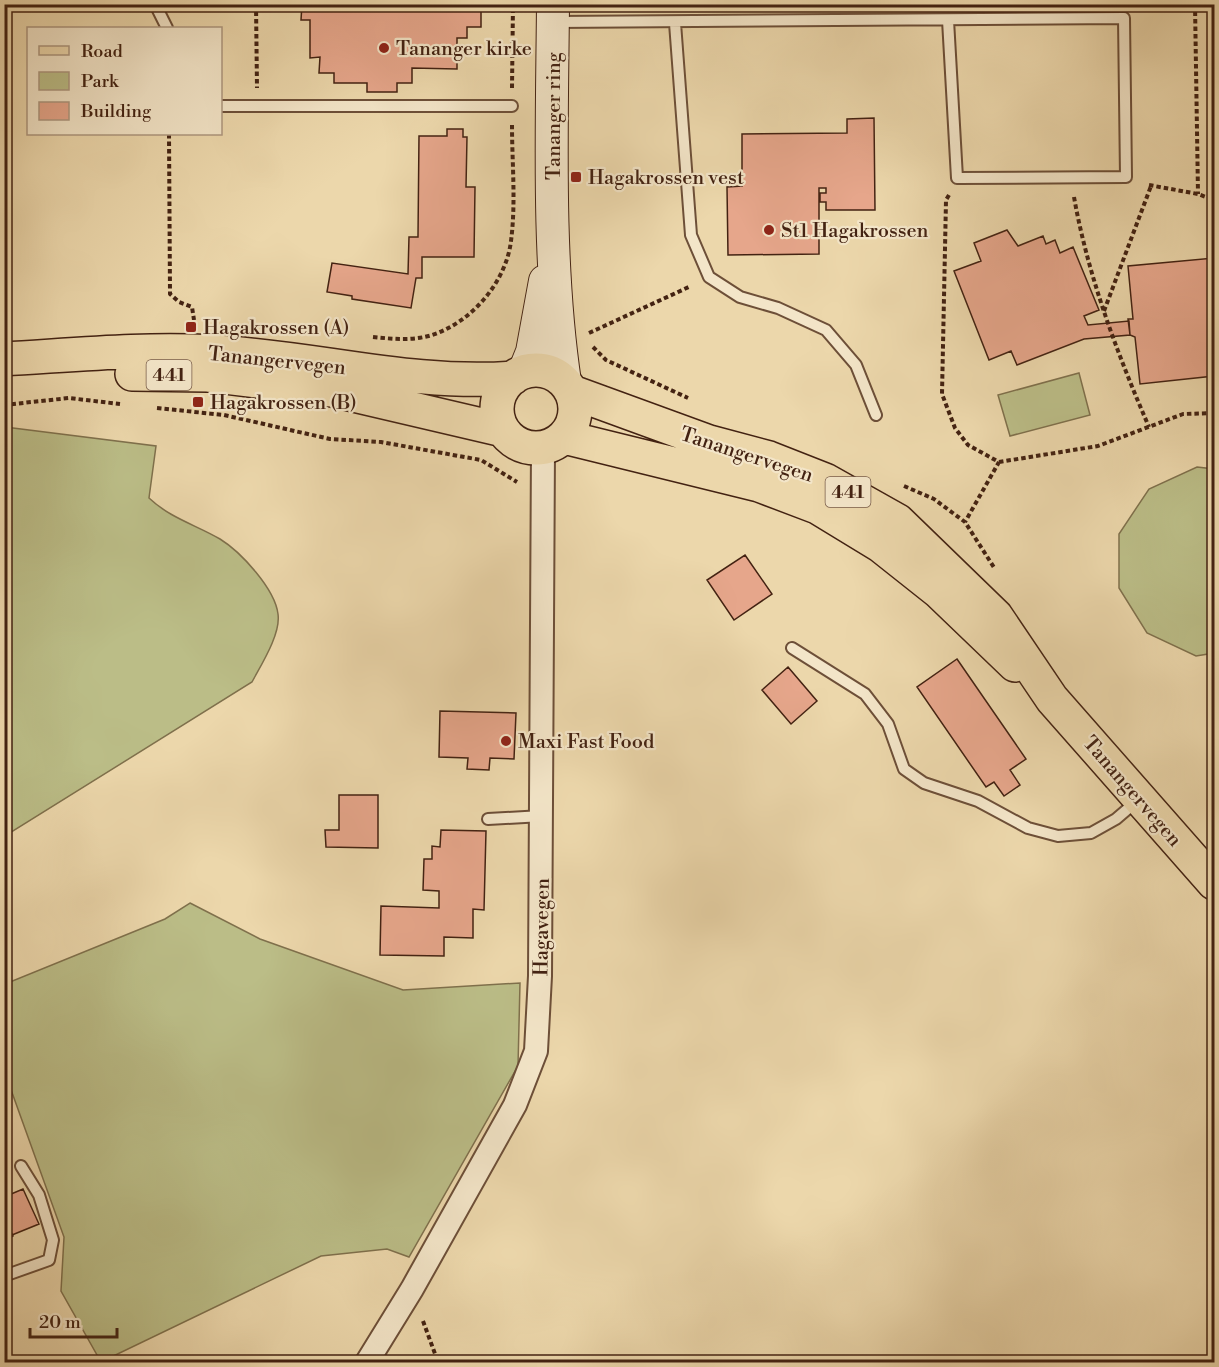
<svg xmlns="http://www.w3.org/2000/svg" width="1219" height="1367" font-family="'Libre Bodoni',serif">
  <style>
    .green { fill: #bbbd87; stroke: #7f704c; stroke-width: 1.5 }
    .building { fill: #e6a68b; stroke: #432212; stroke-width: 1.5 }
    .lines { fill: none; stroke-linecap: round; stroke-linejoin: round }
    .service-casing { stroke: #6d4f38; stroke-width: 14 }
    .minor-casing { stroke: #6d4f38; stroke-width: 26 }
    .secondary-casing { stroke: #432212; stroke-width: 34 }
    .primary-casing { stroke: #432212; stroke-width: 36 }
    .path { stroke: #432212; stroke-width: 4; stroke-dasharray: 4.5 3; stroke-linecap: butt }
    .service { stroke: #f3e5c8; stroke-width: 10 }
    .minor { stroke: #f3e5c8; stroke-width: 22 }
    .secondary { stroke: #f3e5c8; stroke-width: 32 }
    .primary { stroke: #ecd7ab; stroke-width: 33 }
    .poi-dot { fill: #8f2418; stroke: #f3e5c8; stroke-width: 2 }
    .labels { text-anchor: middle; stroke-width: 4.5; stroke-linejoin: round; paint-order: stroke }
    .shield { fill: #f3e5c8; stroke: #785c49; stroke-width: 1.5 }
    .shield-label { font-size: 18px; font-weight: bold; fill: #432212 }
    .poi-label { font-size: 20px; fill: #432212; stroke: #f3e5c8; text-anchor: start }
    .street-label { font-size: 20px; fill: #432212; stroke: #f3e5c8 }
  </style>
  <rect width="100%" height="100%" fill="#ecd7ab"/>
  <filter id="stains"><feTurbulence type="fractalNoise" baseFrequency=".00333" numOctaves="4"/><feColorMatrix values="0 0 0 0 .2 0 0 0 0 .09 0 0 0 0 .02 0 0 0 .5 -.17"/></filter>
  <radialGradient id="worn" r=".72"><stop offset=".6" stop-color="#630" stop-opacity="0"/><stop offset="1" stop-color="#630" stop-opacity=".3"/></radialGradient>
  <!-- green -->
  <path class="green" d="M 1079,373 L 1090,415 L 1010,436 L 998,395 Z
    M 5,427 L 156,446 L 149,498 C 170,518 196,525 220,539 C 241,552 275,589 278,614 C 281,634 261,665 252,682 L 5,836 Z
    M 1197,467 L 1214,469 L 1214,653 L 1196,656 L 1147,633 L 1119,588 L 1119,534 L 1149,489 Z
    M 190,903 L 260,939 L 403,990 L 520,983 L 518,1066 L 409,1257 L 387,1249 L 321,1256 L 101,1362 L 61,1291 L 64,1237 L 5,1073 L 5,984 L 165,919 Z"/>
  <!-- building -->
  <path class="building" d="M 302,4 L 481,4 L 481,27 L 467,27 L 467,38 L 457,38 L 457,69 L 412,68 L 412,83 L 397,83 L 397,92 L 367,92 L 367,83 L 334,83 L 334,73 L 319,73 L 320,57 L 310,58 L 310,20 L 301,20 Z
    M 874,118 L 875,210 L 826,210 L 826,202 L 820,202 L 820,193 L 826,193 L 826,188 L 819,188 L 819,254 L 728,255 L 727,187 L 742,186 L 742,134 L 847,133 L 847,119 Z
    M 447,129 L 463,129 L 463,137 L 467,137 L 466,187 L 475,187 L 474,257 L 422,257 L 422,278 L 416,278 L 411,308 L 352,299 L 352,296 L 327,292 L 332,263 L 408,274 L 409,237 L 418,237 L 419,136 L 447,136 Z
    M 1007,230 L 1018,246 L 1043,236 L 1046,244 L 1055,240 L 1060,253 L 1073,247 L 1099,310 L 1084,316 L 1088,325 L 1129,321 L 1130,335 L 1084,339 L 1017,365 L 1011,351 L 989,360 L 954,271 L 981,261 L 974,243 Z
    M 1214,258 L 1214,376 L 1140,384 L 1135,337 L 1130,335 L 1128,319 L 1133,319 L 1128,266 Z
    M 745,555 L 772,594 L 734,620 L 707,580 Z
    M 957,659 L 1026,759 L 1010,770 L 1020,785 L 1004,796 L 994,782 L 986,787 L 917,687 Z
    M 788,667 L 817,701 L 791,724 L 762,690 Z
    M 440,711 L 516,713 L 514,759 L 490,758 L 489,770 L 467,769 L 468,758 L 439,757 Z
    M 339,795 L 378,795 L 378,848 L 326,847 L 325,830 L 339,830 Z
    M 441,830 L 486,831 L 484,910 L 473,909 L 473,938 L 444,937 L 444,956 L 380,955 L 381,906 L 439,908 L 439,891 L 423,890 L 424,859 L 432,859 L 432,846 L 440,847 Z
    M 23,1189 L 39,1224 L 12,1235 L 4,1218 L 4,1197 Z
    M 4,1218 L 13,1236 L 6,1240 L 8,1245 L 4,1247 Z"/>
  <g class="lines">
    <!-- service casing -->
    <g class="service-casing">
      <path id="service" d="M 155,4 L 167,28
        M 555,22 L 1124,18 L 1126,177 L 957,178 L 948,20
        M 675,23 L 691,235 L 709,277 L 740,297 L 778,308 L 826,330 L 856,365 L 876,415
        M 220,106 L 512,106
        M 792,648 L 865,694 L 888,724 L 904,769 L 924,783 L 978,801 L 1028,828 L 1058,836 L 1091,833 L 1116,819 L 1137,801
        M 488,819 L 542,816
        M 4,1276 L 49,1260 L 53,1240 L 39,1195 L 21,1166"/>
    </g>
    <!-- minor casing -->
    <g class="minor-casing">
      <path id="minor" d="M 367,1362 L 412,1289 L 515,1105 L 536,1051 L 540,976 L 543,449"/>
    </g>
    <!-- secondary casing -->
    <g class="secondary-casing">
      <path id="secondary" d="M 553,4 C 552,126 547,262 565,382
        M 524,372 L 532,352 L 545,281"/>
    </g>
    <!-- primary casing -->
    <g class="primary-casing">
      <path id="primary" d="M 4,359 C 74,355 144,348 214,352 C 314,357 412,386 513,378
        M497 409a39 39 0 1 1 78 0a39 39 0 1 1-78 0Z
        M 132,374 L 208,375 L 332,390 L 503,430
        M 572,392 L 709,442 L 769,458 L 825,480 L 898,521 L 996,616 L 1052,699 L 1214,883
        M 564,437 L 759,485 L 817,507 L 881,546 L 939,592 L 1015,665"/>
    </g>
    <!-- path -->
    <path class="path" d="M 256,4 L 257,88
      M 1195,4 L 1198,194
      M 1140,10 L 1159,4
      M 512,88 L 513,4
      M 169,134 L 170,294 L 179,302 L 192,307 L 194,320
      M 1149,185 L 1198,194 L 1214,200
      M 949,195 L 946,200 L 942,394 L 955,428 L 968,445 L 999,462 L 965,522
      M 1074,197 C 1088,276 1117,353 1149,427
      M 1104,311 L 1151,186
      M 589,333 L 691,286
      M 373,337 C 393,339 413,341 432,335 C 472,322 506,282 511,241 C 516,203 512,163 512,125
      M 593,347 L 606,360 L 688,398
      M 4,405 L 69,398 L 120,404
      M 157,408 L 224,415 L 330,439 L 381,442 L 481,460 L 517,482
      M 999,462 L 1098,446 L 1183,414 L 1214,413
      M 904,486 L 934,499 L 965,522 L 995,569
      M 423,1321 L 438,1362"/>
    <!-- service -->
    <use href="#service" class="service"/>
    <!-- minor -->
    <use href="#minor" class="minor"/>
    <!-- secondary -->
    <use href="#secondary" class="secondary"/>
    <!-- primary -->
    <use href="#primary" class="primary"/>
  </g>
  <!-- markers -->
  <g class="poi-dot">
    <circle cx="384" cy="48" r="6"/>
    <rect x="570" y="171" width="12" height="12" rx="3"/>
    <circle cx="769" cy="230" r="6"/>
    <rect x="185" y="321" width="12" height="12" rx="3"/>
    <rect x="192" y="396" width="12" height="12" rx="3"/>
    <circle cx="506" cy="741" r="6"/>
  </g>
  <g class="labels">
    <!-- shield labels -->
    <g class="shield">
      <rect x="146.5" y="360" width="45" height="30" rx="4.5"/>
      <rect x="825.5" y="477" width="45" height="30" rx="4.5"/>
    </g>
    <g class="shield-label">
      <text x="169" y="381">441</text>
      <text x="848" y="498">441</text>
    </g>
    <!-- poi labels -->
    <g class="poi-label">
      <text x="396" y="55">Tananger kirke</text>
      <text x="588" y="184">Hagakrossen vest</text>
      <text x="781" y="237">St1 Hagakrossen</text>
      <text x="203" y="334">Hagakrossen (A)</text>
      <text x="210" y="409">Hagakrossen (B)</text>
      <text x="518" y="748">Maxi Fast Food</text>
    </g>
    <!-- street labels -->
    <g class="street-label">
      <text transform="translate(553 116) rotate(-90)" y="7">Tananger ring</text>
      <text transform="translate(277 360) rotate(6)" y="7">Tanangervegen</text>
      <text transform="translate(747 454) rotate(18)" y="7">Tanangervegen</text>
      <text transform="translate(1133 791) rotate(49)" y="7">Tanangervegen</text>
      <text transform="translate(541 927) rotate(-89)" y="7">Hagavegen</text>
    </g>
  </g>
  <!-- margin -->
  <rect width="1219" height="1367" fill="none" stroke="#ecd7ab" stroke-width="24"/>
  <rect x="6" y="6" width="1207" height="1355" fill="none" stroke="#432212" stroke-width="3"/>
  <rect x="12" y="12" width="1195" height="1343" fill="none" stroke="#432212" stroke-width="1.5"/>
  <!-- legend -->
  <rect x="27" y="27" width="195" height="108" fill="#f3e5c8" stroke="#ad977f" stroke-width="1.5"/>
  <rect x="39" y="46" width="30" height="9" fill="#ecd7ab" stroke="#ad977f" stroke-width="1.5"/>
  <text x="81" y="57" font-size="18" fill="#432212">Road</text>
  <rect x="39" y="72" width="30" height="18" fill="#bbbd87" stroke="#ad977f" stroke-width="1.5"/>
  <text x="81" y="87" font-size="18" fill="#432212">Park</text>
  <rect x="39" y="102" width="30" height="18" fill="#e6a68b" stroke="#ad977f" stroke-width="1.5"/>
  <text x="81" y="117" font-size="18" fill="#432212">Building</text>
  <!-- scale -->
  <path d="M30 1328v9h87v-9" fill="none" stroke="#432212" stroke-width="3"/>
  <text x="39" y="1328" font-size="18" fill="#432212" stroke="#f3e5c8" stroke-width="4.5" paint-order="stroke">20 m</text>
  <rect width="100%" height="100%" filter="url(#stains)"/>
  <rect width="100%" height="100%" fill="url(#worn)"/>
</svg>
